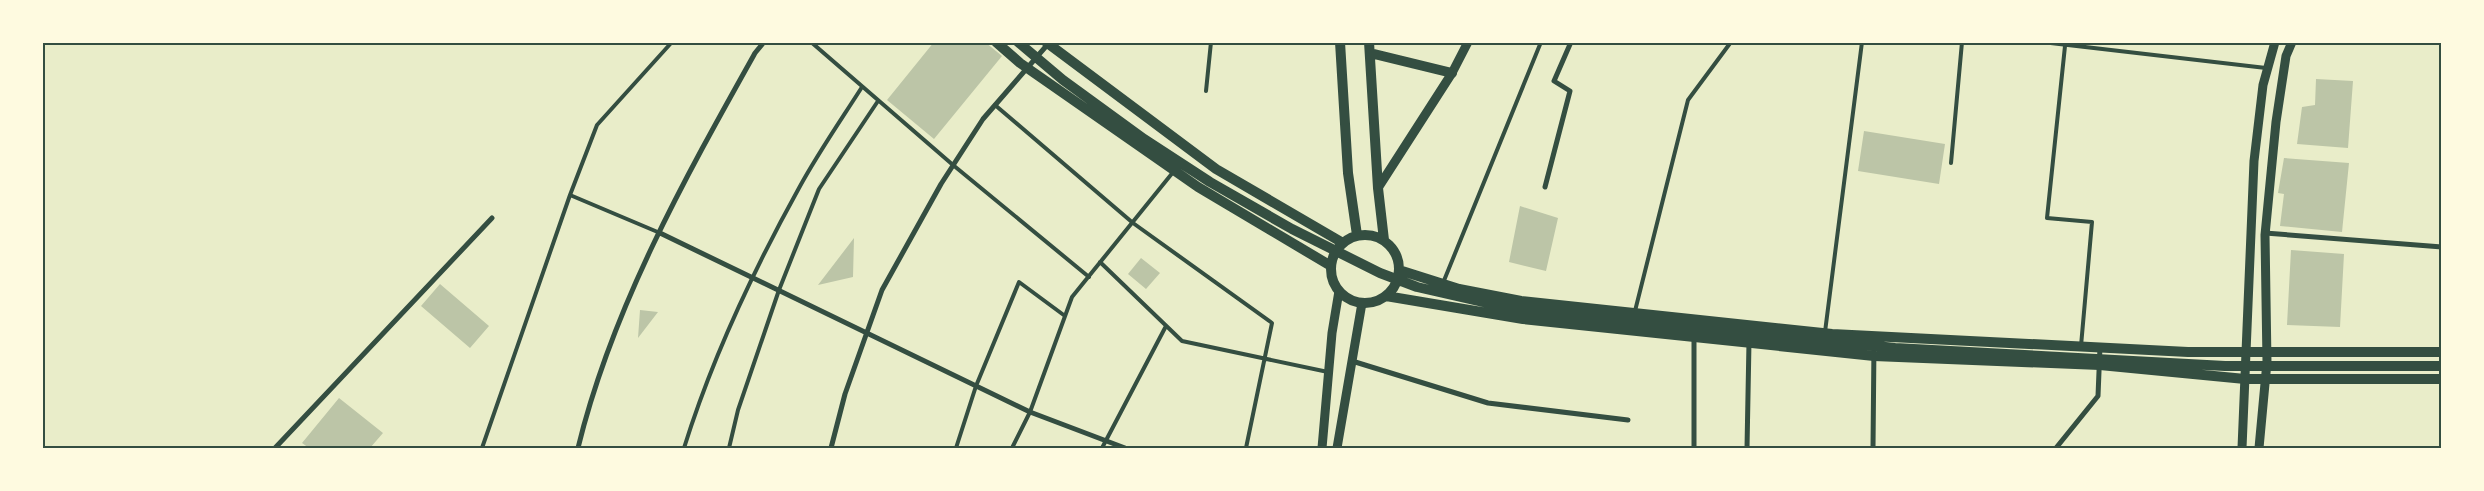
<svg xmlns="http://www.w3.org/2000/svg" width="2484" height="491" font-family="'IBM Plex Sans',sans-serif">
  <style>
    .building { fill: #bcc5a7 }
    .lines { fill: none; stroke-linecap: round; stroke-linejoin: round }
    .service { stroke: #344e41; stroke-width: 4 }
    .minor { stroke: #344e41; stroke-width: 5 }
    .tertiary { stroke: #344e41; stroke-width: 9 }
    .secondary { stroke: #344e41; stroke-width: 10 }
    .neatline { fill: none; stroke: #344e41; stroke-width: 2 }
  </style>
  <rect width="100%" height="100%" fill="#e9edc9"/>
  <!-- building -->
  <path class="building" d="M 934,42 L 985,42 L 1002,56 L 934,139 L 887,100 Z
    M 2316,79 L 2353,81 L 2348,148 L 2297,144 L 2302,107 L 2315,105 Z
    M 1864,131 L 1945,144 L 1939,184 L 1858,171 Z
    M 2284,158 L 2349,163 L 2342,232 L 2280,226 L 2284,194 L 2278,193 Z
    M 1520,206 L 1558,218 L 1546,271 L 1509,262 Z
    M 854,238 L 853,277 L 818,285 Z
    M 2291,250 L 2344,254 L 2340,327 L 2287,325 Z
    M 1141,258 L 1160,273 L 1146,289 L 1128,274 Z
    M 440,284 L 489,326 L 470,348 L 421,306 Z
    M 640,310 L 658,312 L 638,338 Z
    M 339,398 L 383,433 L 370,448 L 309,448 L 302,443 Z"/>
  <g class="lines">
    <!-- service -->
    <path class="service" d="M 811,42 L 953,165 L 1089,277
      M 2042,42 L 2266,68
      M 2065,46 L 2047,218 L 2092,222 L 2081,346
      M 1206,91 L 1211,42
      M 995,105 L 1133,223 L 1272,323 L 1246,448
      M 1951,163 L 1962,42
      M 570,195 L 660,233
      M 1100,262 L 1182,341 L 1328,372
      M 1443,283 L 1541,42
      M 1635,311 L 1688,100 L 1731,42
      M 1825,332 L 1862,42
      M 482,448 L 570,195 L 597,125 L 672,42
      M 684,448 C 712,358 753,271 799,188 C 818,153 841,120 862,87
      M 729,448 L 738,410 L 779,290 L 819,189 L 878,101
      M 956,448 L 976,386 L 1019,282 L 1065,316
      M 1012,448 L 1030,412 L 1072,297 L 1174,171
      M 1102,448 L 1166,326"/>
    <!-- minor -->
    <path class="minor" d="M 1545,187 L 1570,91 L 1554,81 L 1571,42
      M 660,233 L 1030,412 L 1125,448
      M 2265,233 L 2442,247
      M 1352,361 L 1488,403 L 1628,420
      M 275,448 L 492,218
      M 578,448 C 612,308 685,178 755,53 L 764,42
      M 831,448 L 845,394 L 882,290 L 941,184 L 983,119 L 1048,44
      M 1694,448 L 1694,337
      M 1747,448 L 1749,342
      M 1873,448 L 1874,344
      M 2056,448 L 2098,396 L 2100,347"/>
    <!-- tertiary -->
    <path class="tertiary" d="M 1378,188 L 1452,73 L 1468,42
      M 1322,448 L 1332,333 L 1339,291
      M 1337,448 L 1362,303
      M 2242,448 L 2254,161 L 2263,85 L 2275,42
      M 2259,448 L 2267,362 L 2265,235 L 2276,122 L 2286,56 L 2292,42"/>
    <!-- secondary -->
    <path class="secondary" d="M 996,42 L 1020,63 L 1198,187 L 1331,266
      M 1018,42 L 1063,80 L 1144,139 L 1210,182 L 1292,229 L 1380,273 L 1417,287 L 1509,308 L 1895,348 L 2225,366 L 2442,366
      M 1046,42 L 1216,169 L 1343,243
      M 1340,42 L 1348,173 L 1357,235
      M 1369,42 L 1378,188 L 1384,240
      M 1370,53 L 1452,73
      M1331 269a34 34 0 1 1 68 0a34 34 0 1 1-68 0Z
      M 1399,270 L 1459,289 L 1521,301 L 1832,334 L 2188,352 L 2442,352
      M 1386,296 L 1523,319 L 1874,356 L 2100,365 L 2245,379 L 2442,379"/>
  </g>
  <!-- border -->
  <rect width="2484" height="491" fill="none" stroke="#fefae0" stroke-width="88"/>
  <rect x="44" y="44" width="2396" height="403" class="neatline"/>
</svg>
